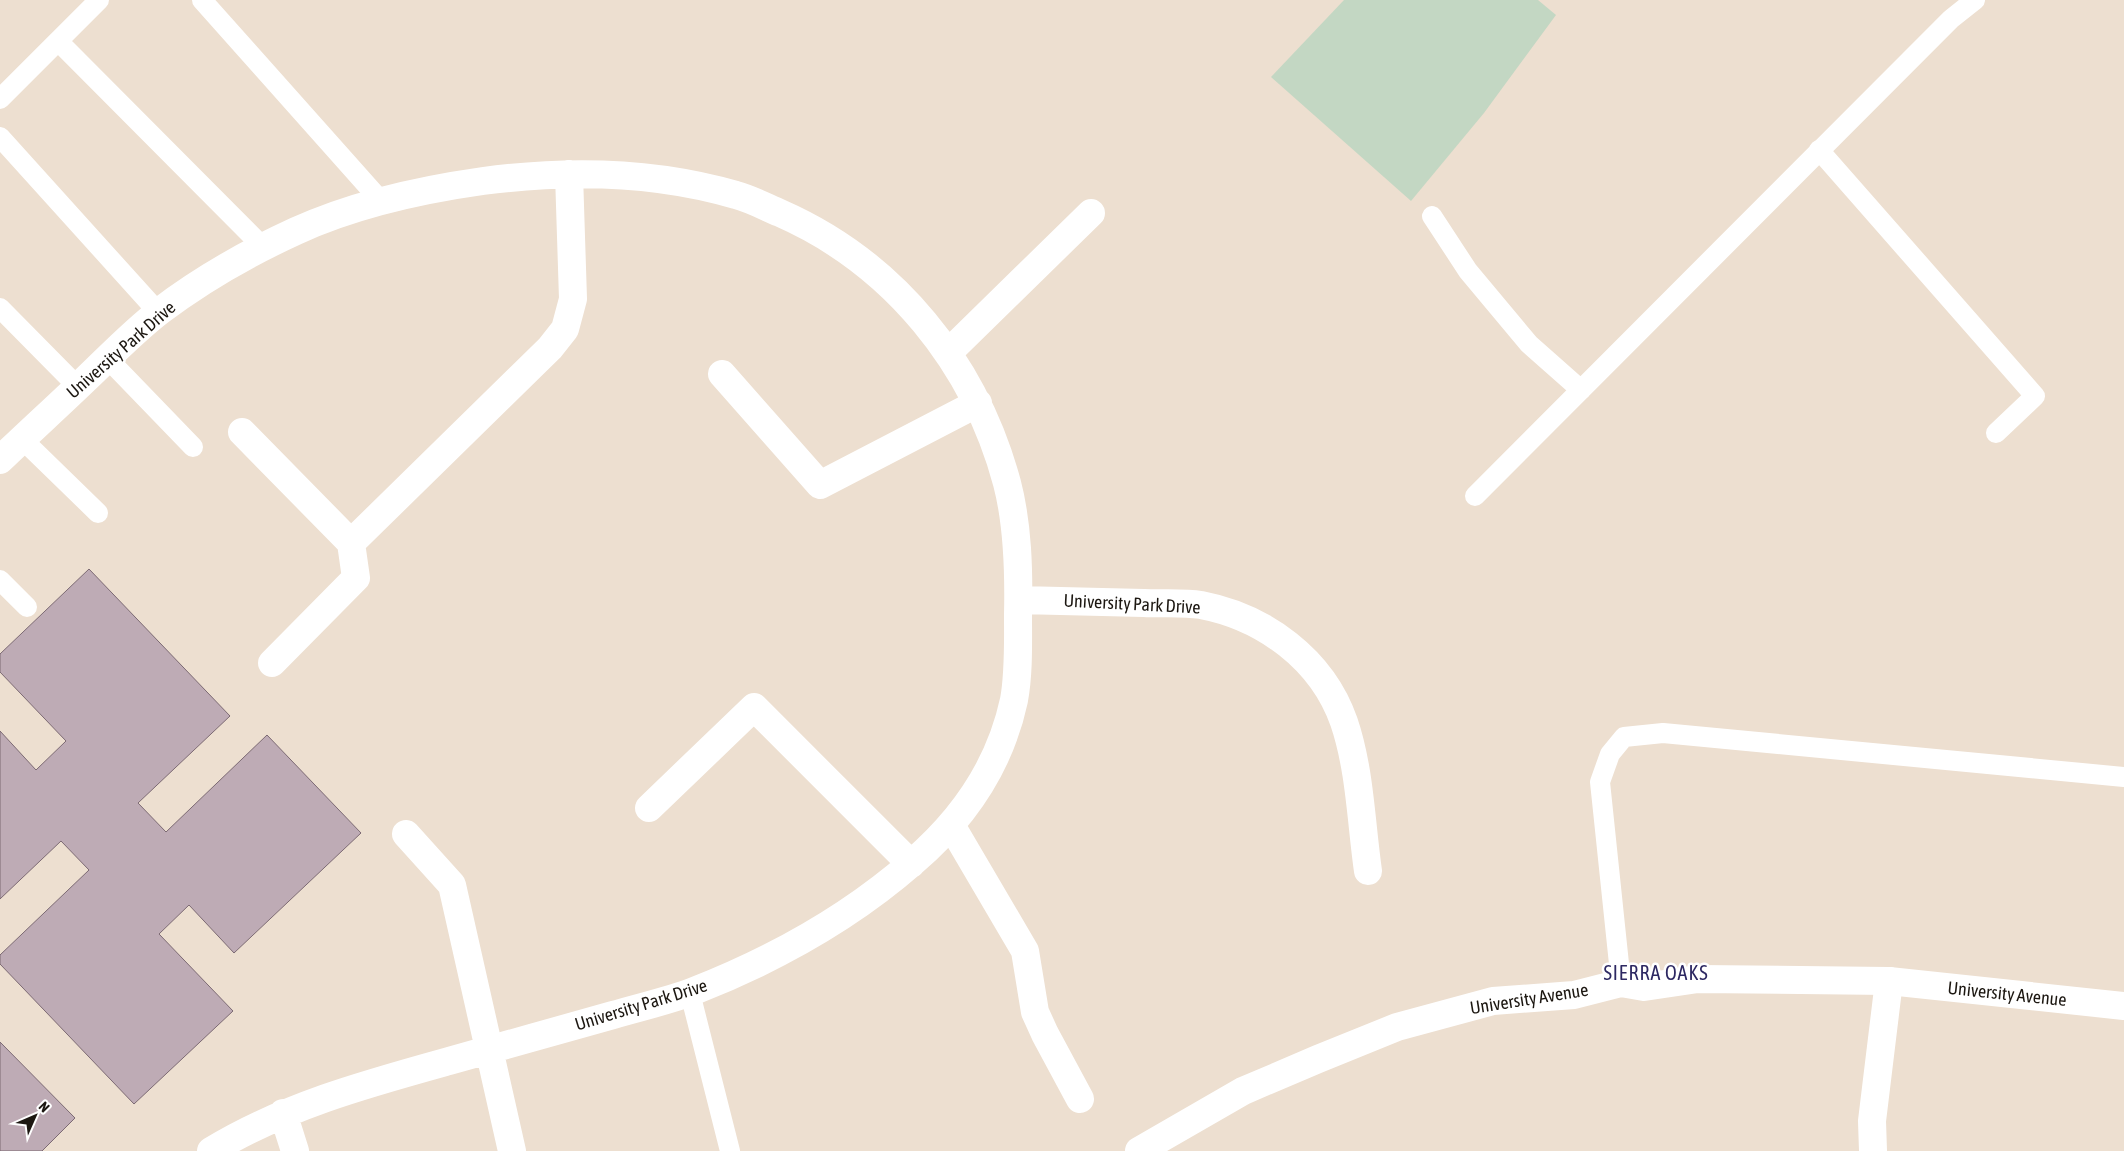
<svg xmlns="http://www.w3.org/2000/svg" width="2124" height="1151" font-family="'Asap Condensed',sans-serif">
  <style>
    .green { fill: #c3d7c3 }
    .building { fill: #beabb5; stroke: #7c6a73 }
    .lines { fill: none; stroke-linecap: round; stroke-linejoin: round }
    .lane { stroke: #fff; stroke-width: 20 }
    .street { stroke: #fff; stroke-width: 28 }
    .secondary { stroke: #fff; stroke-width: 28 }
    .labels { text-anchor: middle; stroke-width: 5; stroke-linejoin: round; paint-order: stroke }
    .street-label { font-size: 18px; fill: #1c1711; stroke: #fff }
    .quarter-label { font-size: 20px; letter-spacing: 1px; fill: #2d2862; stroke: #fff }
  </style>
  <rect width="100%" height="100%" fill="#eddfd0"/>
  <!-- green -->
  <path class="green" d="M 1344,0 L 1538,0 L 1556,15 L 1484,113 L 1411,201 L 1271,77 Z"/>
  <!-- building -->
  <path class="building" d="M 89,569 L 230,716 L 138,803 L 166,832 L 267,735 L 361,833 L 234,953 L 189,905 L 159,934 L 233,1011 L 134,1104 L 0,964 L 0,955 L 89,870 L 61,841 L 0,899 L 0,731 L 36,770 L 66,741 L 0,672 L 0,654 Z
    M 0,1042 L 75,1118 L 42,1151 L 0,1151 Z"/>
  <g class="lines">
    <!-- lane -->
    <path class="lane" d="M 202,0 L 381,201
      M 58,41 L 263,247
      M 0,99 L 99,0
      M 0,137 L 158,312
      M 1819,150 L 2035,396 L 1996,433
      M 1432,216 L 1468,271 L 1529,344 L 1581,390
      M 0,308 L 78,387
      M 107,358 L 193,447
      M 22,439 L 98,513
      M 1475,496 L 1951,19 L 1975,0
      M 0,580 L 27,607
      M 1621,983 L 1600,782 L 1610,754 L 1624,737 L 1663,733 L 2124,777
      M 690,993 L 730,1151"/>
    <!-- street -->
    <path class="street" d="M 949,352 L 1091,213
      M 722,374 L 820,485 L 978,403
      M 242,432 L 351,543 L 356,578 L 272,663
      M 0,460 C 29,432 59,405 88,377 C 111,355 134,331 160,311 C 202,279 248,253 296,231 C 355,204 419,190 483,181 C 566,170 654,171 736,195 C 751,199 766,207 780,213 C 894,263 975,364 1007,483 C 1018,525 1019,571 1018,615 C 1018,643 1019,673 1014,700 C 1000,766 963,819 913,862 C 849,918 773,960 694,991 C 668,1001 640,1007 613,1015 C 558,1030 504,1046 449,1061 C 366,1084 285,1106 211,1151
      M 351,543 L 550,348 L 565,329 L 573,299 L 569,174
      M 1019,600 C 1060,601 1102,602 1144,603 C 1162,604 1182,602 1201,605 C 1264,617 1322,659 1344,722 C 1360,769 1361,822 1368,871
      M 649,808 L 754,707 L 911,864
      M 951,825 L 1025,951 L 1035,1012 L 1045,1034 L 1080,1099
      M 406,834 L 452,885 L 512,1151
      M 283,1113 L 295,1151
      M 1873,1151 L 1872,1121 L 1889,981"/>
    <!-- secondary -->
    <path class="secondary" d="M 1139,1151 L 1243,1091 L 1318,1059 L 1397,1027 L 1493,1001 L 1574,995 L 1621,983 L 1644,987 L 1698,979 L 1889,981 L 2124,1006"/>
  </g>
  <g class="labels">
    <!-- street labels -->
    <g class="street-label">
      <text transform="translate(121 350) rotate(-41)" y="6">University Park Drive</text>
      <text transform="translate(1132 604) rotate(3)" y="6">University Park Drive</text>
      <text transform="translate(2007 994) rotate(6)" y="6">University Avenue</text>
      <text transform="translate(1529 999) rotate(-9)" y="6">University Avenue</text>
      <text transform="translate(641 1005) rotate(-17)" y="6">University Park Drive</text>
    </g>
    <!-- quarter labels -->
    <g class="quarter-label">
      <text x="1656" y="980">SIERRA OAKS</text>
    </g>
  </g>
  <!-- north arrow -->
  <g transform="translate(35 1116) rotate(45)" stroke="#ffffff" stroke-width="4" paint-order="stroke">
  <path d="M0-4L9 19L0 12L-9 19Z" fill="#1c1711"/>
  <text y="-8" font-size="14" font-weight="bold" text-anchor="middle" fill="#1c1711">N</text>
  </g>
</svg>
